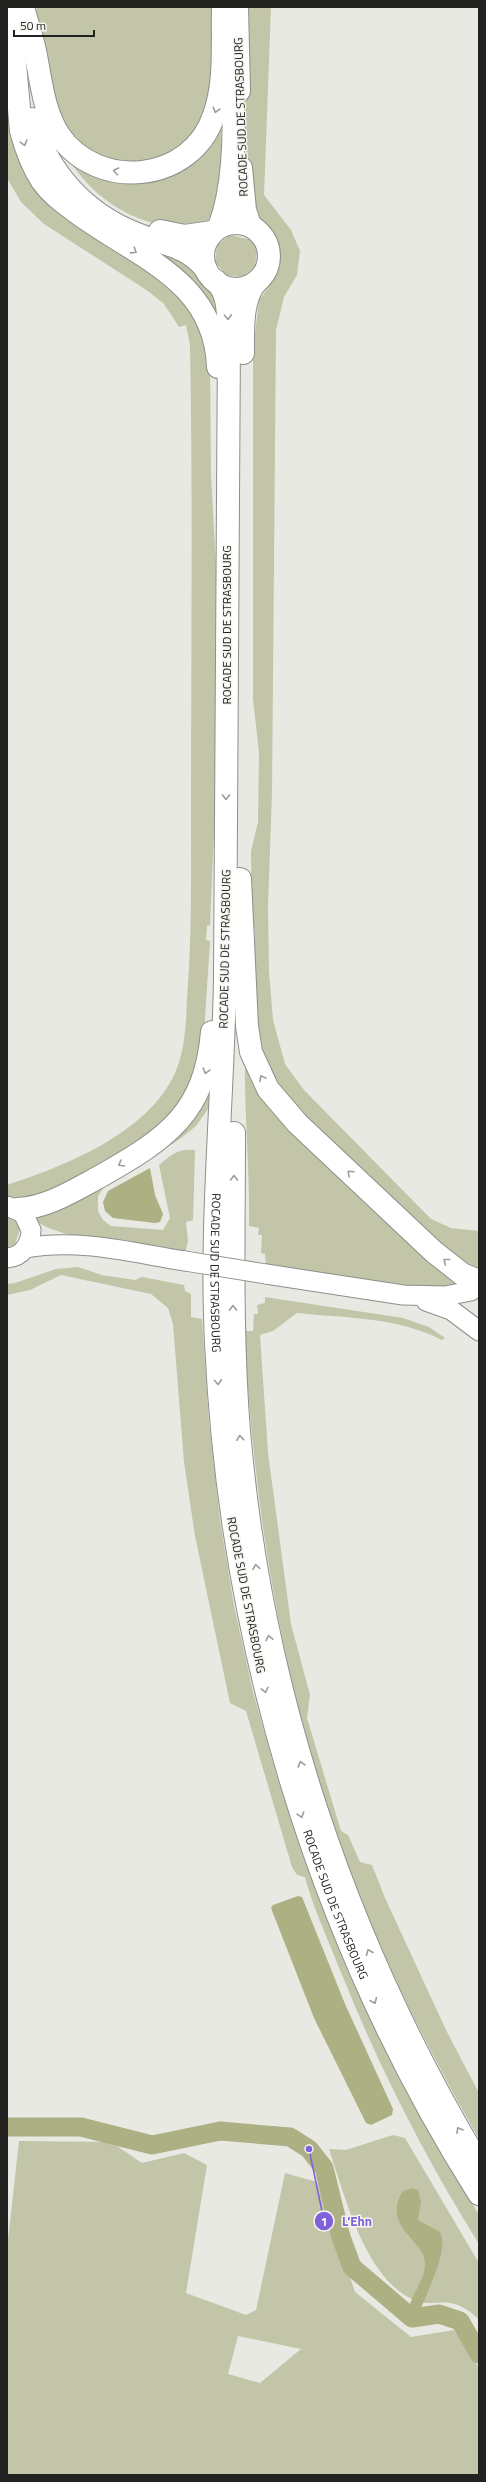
<svg xmlns="http://www.w3.org/2000/svg" width="486" height="2482" font-family="'Titillium Web',sans-serif">
  <style>
    .green { fill: #c2c5a8; fill-rule: evenodd }
    .water { fill: #acb083 }
    .lines { fill: none; stroke-linecap: round; stroke-linejoin: round }
    .river { stroke: #acb083; stroke-width: 19 }
    .major-casing { stroke: #8e8f8a; stroke-width: 21 }
    .highway-casing { stroke: #8e8f8a; stroke-width: 24 }
    .major { stroke: #fff; stroke-width: 19 }
    .highway { stroke: #fff; stroke-width: 22 }
    .major-bridge-casing { stroke: #8e8f8a; stroke-width: 21; stroke-linecap: butt }
    .major-bridge { stroke: #fff; stroke-width: 19 }
    .oneway { stroke: #9c9c9b }
    .labels { text-anchor: middle; stroke-width: 3; stroke-linejoin: round; paint-order: stroke }
    .street-label { font-size: 12px; fill: #222321; stroke: #f5f6f0 }
    .leader { fill: none; stroke: #8161db; stroke-width: 1.5 }
    .callout-dot { fill: #8161db; stroke: #f5f6f0; stroke-width: 1.5 }
    .mark-label { font-size: 12px; text-anchor: middle; font-weight: bold; fill: #fff }
    .callout-label { font-size: 13px; text-anchor: middle; font-weight: bold; fill: #8161db; stroke: #f5f6f0; stroke-width: 3; stroke-linejoin: round; paint-order: stroke }
  </style>
  <rect width="100%" height="100%" fill="#e8e9e3"/>
  <!-- green -->
  <path class="green" d="M 36,7 L 215,7 L 210,99 L 192,139 L 153,164 L 98,160 L 61,124 L 39,33 Z
    M 244,7 L 271,7 L 264,195 L 291,230 L 300,251 L 297,275 L 284,297 L 276,330 L 272,793 L 268,907 L 269,971 L 273,1020 L 285,1064 L 304,1090 L 431,1219 L 451,1228 L 479,1231 L 479,1276 L 472,1275 L 314,1130 L 278,1088 L 260,1050 L 255,1020 L 252,939 L 255,938 L 255,929 L 252,929 L 251,851 L 258,822 L 259,753 L 253,699 L 253,350 L 259,300 L 275,278 L 280,256 L 273,231 L 254,212 L 247,163 Z
    M 7,71 L 12,127 L 193,307 L 210,361 L 211,475 L 216,567 L 215,808 L 210,925 L 207,926 L 206,940 L 210,941 L 204,1034 L 199,1063 L 183,1100 L 154,1133 L 55,1196 L 7,1200 L 7,1185 C 65,1166 148,1133 175,1073 C 185,1051 186,1023 187,999 C 192,938 191,877 191,816 C 191,659 193,502 190,345 L 186,325 L 179,327 L 164,304 L 148,291 L 44,224 L 21,202 L 7,178 Z
    M 221,116 C 220,145 226,208 202,227 C 187,226 168,227 153,223 C 112,212 80,183 61,146 L 139,178 Z
    M 230,235 L 252,240 L 257,250 L 255,267 L 242,277 L 226,275 L 215,262 L 217,245 Z
    M 127,238 L 193,266 L 198,278 L 217,301 L 220,326 Z
    M 245,1055 L 254,1073 L 471,1283 L 423,1290 L 266,1265 L 265,1254 L 261,1253 L 262,1235 L 258,1235 L 259,1228 L 249,1226 C 250,1169 244,1112 245,1055 Z
    M 210,1084 L 208,1109 L 196,1126 L 180,1139 L 104,1187 L 98,1196 L 98,1211 L 103,1220 L 111,1226 L 163,1230 L 170,1218 L 159,1165 C 171,1155 178,1148 195,1150 L 193,1220 L 186,1222 L 188,1241 L 185,1253 C 154,1248 61,1240 38,1222 C 35,1220 33,1216 31,1212 L 143,1157 Z
    M 7,1217 L 14,1219 L 20,1229 L 15,1244 L 7,1248 Z
    M 78,1267 L 102,1275 L 135,1280 L 142,1277 L 184,1285 L 185,1291 L 191,1294 L 191,1317 L 202,1319 L 209,1421 L 220,1520 L 234,1606 L 253,1692 L 277,1777 L 304,1859 L 349,1974 L 397,2075 L 479,2215 L 479,2244 C 425,2158 378,2065 340,1970 C 328,1939 313,1908 305,1877 L 297,1875 L 292,1867 L 246,1711 L 230,1703 L 195,1536 L 184,1462 L 173,1324 L 168,1308 L 151,1294 L 61,1275 L 30,1290 L 7,1295 L 7,1284 L 15,1283 L 56,1269 Z
    M 265,1297 L 403,1318 L 429,1327 L 445,1338 L 442,1340 C 398,1317 345,1318 297,1313 L 273,1331 L 260,1335 L 268,1453 L 291,1624 L 310,1695 L 307,1718 L 341,1831 L 348,1835 L 360,1862 L 372,1865 L 385,1898 L 447,2032 L 479,2093 L 479,2139 C 422,2039 370,1935 333,1826 C 278,1662 254,1503 244,1331 L 253,1331 L 254,1314 L 258,1314 L 257,1305 L 265,1303 Z
    M 393,2135 L 405,2138 L 479,2263 L 479,2320 C 473,2313 460,2304 450,2303 C 438,2301 427,2306 414,2300 C 365,2279 345,2196 329,2149 L 346,2150 Z
    M 19,2141 L 111,2142 L 142,2163 L 184,2153 L 207,2165 L 186,2293 L 246,2315 L 256,2310 L 285,2173 L 317,2182 L 355,2292 L 411,2337 L 454,2330 L 479,2368 L 479,2475 L 7,2475 L 7,2249 ZM 238,2336 L 301,2349 L 260,2383 L 228,2374 Z"/>
  <!-- water -->
  <path class="water" d="M 150,1168 L 155,1195 L 163,1214 L 160,1222 L 155,1223 L 113,1218 L 105,1211 L 103,1202 L 108,1191 Z
    M 298,1896 L 302,1897 L 345,2004 L 393,2109 L 392,2115 L 371,2125 L 366,2123 L 314,2018 L 271,1908 L 273,1905 Z
    M 412,2188 L 418,2190 L 421,2202 L 418,2220 L 440,2232 C 450,2252 425,2293 419,2315 L 409,2308 C 412,2293 425,2281 425,2263 C 424,2239 382,2228 402,2192 Z"/>
  <g class="lines">
    <!-- river -->
    <path class="river" d="M 7,2127 L 81,2127 L 152,2145 L 220,2131 L 290,2137 L 309,2149 L 324,2168 L 341,2237 L 352,2267 L 412,2318 L 439,2314 L 460,2321 L 479,2354"/>
    <!-- major casing -->
    <g class="major-casing">
      <path id="major" d="M 7,1206 L 23,1213 L 31,1230 C 31,1244 22,1257 7,1258
        M 26,1248 C 79,1238 133,1253 185,1261
        M 266,1274 L 403,1295 L 445,1296 L 471,1291
        M 426,1301 L 451,1310 L 479,1331"/>
    </g>
    <!-- highway casing -->
    <g class="highway-casing">
      <g id="highway">
        <path d="M 10,7 L 21,131 C 26,149 32,166 42,181 C 51,194 64,203 76,212 C 136,257 215,279 218,367"/>
        <path d="M 23,7 C 27,22 32,36 35,51 C 41,79 43,110 59,135 C 98,192 192,183 214,115 C 226,82 222,42 223,7"/>
        <path d="M 237,7 L 239,91"/>
        <path d="M 32,119 C 47,172 85,214 137,234 C 165,245 186,245 206,269"/>
        <path d="M 241,168 L 245,210 L 250,225"/>
        <circle cx="236" cy="256" r="33"/>
        <path d="M 219,227 C 236,183 235,123 232,76"/>
        <path d="M 160,231 L 185,236 L 212,232"/>
        <path id="s1" d="M 216,281 C 230,295 228,319 229,338 C 228,552 228,766 225,979 C 223,1101 210,1222 216,1343 C 230,1644 318,1939 479,2194"/>
        <path d="M 243,353 C 243,331 241,298 257,281"/>
        <path d="M 240,879 L 247,1026 L 251,1052 L 268,1089 L 297,1123 L 434,1252 L 462,1274 L 479,1281"/>
        <path d="M 234,1133 C 234,1233 231,1332 239,1431 C 261,1691 345,1940 479,2164"/>
        <path d="M 18,1209 C 48,1207 73,1191 99,1177 C 166,1139 205,1114 212,1032"/>
      </g>
    </g>
    <!-- major -->
    <use href="#major" class="major"/>
    <!-- highway -->
    <use href="#highway" class="highway"/>
    <!-- major-bridge casing -->
    <g class="major-bridge-casing">
      <path id="major-bridge" d="M 185,1261 L 266,1274"/>
    </g>
    <!-- major-bridge -->
    <use href="#major-bridge" class="major-bridge"/>
  </g>
  <!-- one-way arrows -->
  <defs><path id="oneway-chevron" d="M-2-3.5L2.5 0L-2 3.5" fill="none" stroke-width="1.6" stroke-linecap="round" stroke-linejoin="round"/></defs>
  <g class="oneway">
    <use href="#oneway-chevron" transform="translate(216 110) rotate(105)"/>
    <use href="#oneway-chevron" transform="translate(24 143) rotate(74)"/>
    <use href="#oneway-chevron" transform="translate(116 171) rotate(-169)"/>
    <use href="#oneway-chevron" transform="translate(134 251) rotate(32)"/>
    <use href="#oneway-chevron" transform="translate(228 317) rotate(87)"/>
    <use href="#oneway-chevron" transform="translate(226 797) rotate(90)"/>
    <use href="#oneway-chevron" transform="translate(206 1071) rotate(106)"/>
    <use href="#oneway-chevron" transform="translate(262 1078) rotate(-118)"/>
    <use href="#oneway-chevron" transform="translate(121 1164) rotate(150)"/>
    <use href="#oneway-chevron" transform="translate(350 1173) rotate(-137)"/>
    <use href="#oneway-chevron" transform="translate(234 1178) rotate(-90)"/>
    <use href="#oneway-chevron" transform="translate(446 1261) rotate(-141)"/>
    <use href="#oneway-chevron" transform="translate(233 1308) rotate(-91)"/>
    <use href="#oneway-chevron" transform="translate(218 1382) rotate(86)"/>
    <use href="#oneway-chevron" transform="translate(240 1438) rotate(-96)"/>
    <use href="#oneway-chevron" transform="translate(256 1567) rotate(-99)"/>
    <use href="#oneway-chevron" transform="translate(269 1638) rotate(-102)"/>
    <use href="#oneway-chevron" transform="translate(265 1690) rotate(76)"/>
    <use href="#oneway-chevron" transform="translate(301 1764) rotate(-106)"/>
    <use href="#oneway-chevron" transform="translate(301 1815) rotate(72)"/>
    <use href="#oneway-chevron" transform="translate(369 1952) rotate(-112)"/>
    <use href="#oneway-chevron" transform="translate(374 2001) rotate(66)"/>
    <use href="#oneway-chevron" transform="translate(459 2130) rotate(-120)"/>
  </g>
  <g class="labels">
    <!-- street labels -->
    <g class="street-label">
      <text transform="translate(241 117) rotate(-92)" y="4">ROCADE SUD DE STRASBOURG</text>
      <text transform="translate(227 625) rotate(-90)" y="4">ROCADE SUD DE STRASBOURG</text>
      <text transform="translate(225 949) rotate(-89)" y="4">ROCADE SUD DE STRASBOURG</text>
      <text dy="4" stroke="none"><textPath href="#s1" startOffset="995">ROCADE SUD DE STRASBOURG</textPath></text>
      <text transform="translate(246 1595) rotate(79)" y="4">ROCADE SUD DE STRASBOURG</text>
      <text dy="4" stroke="none"><textPath href="#s1" startOffset="1642">ROCADE SUD DE STRASBOURG</textPath></text>
    </g>
  </g>
  <!-- callouts -->
  <path class="leader" d="M309 2149L324 2221"/>
  <g class="callout-dot">
    <circle cx="309" cy="2149" r="4"/>
    <circle cx="324" cy="2221" r="10"/>
  </g>
  <g class="mark-label">
    <text x="324" y="2226">1</text>
  </g>
  <g class="callout-label">
    <text x="357" y="2226">L'Ehn</text>
  </g>
  <!-- border -->
  <rect width="486" height="2482" fill="none" stroke="#222321" stroke-width="16"/>
  <!-- scale -->
  <path d="M14 30v6h80v-6" fill="none" stroke="#222321" stroke-width="2"/>
  <text x="20" y="30" font-size="12" fill="#222321" stroke="#f5f6f0" stroke-width="3" paint-order="stroke">50 m</text>
</svg>
